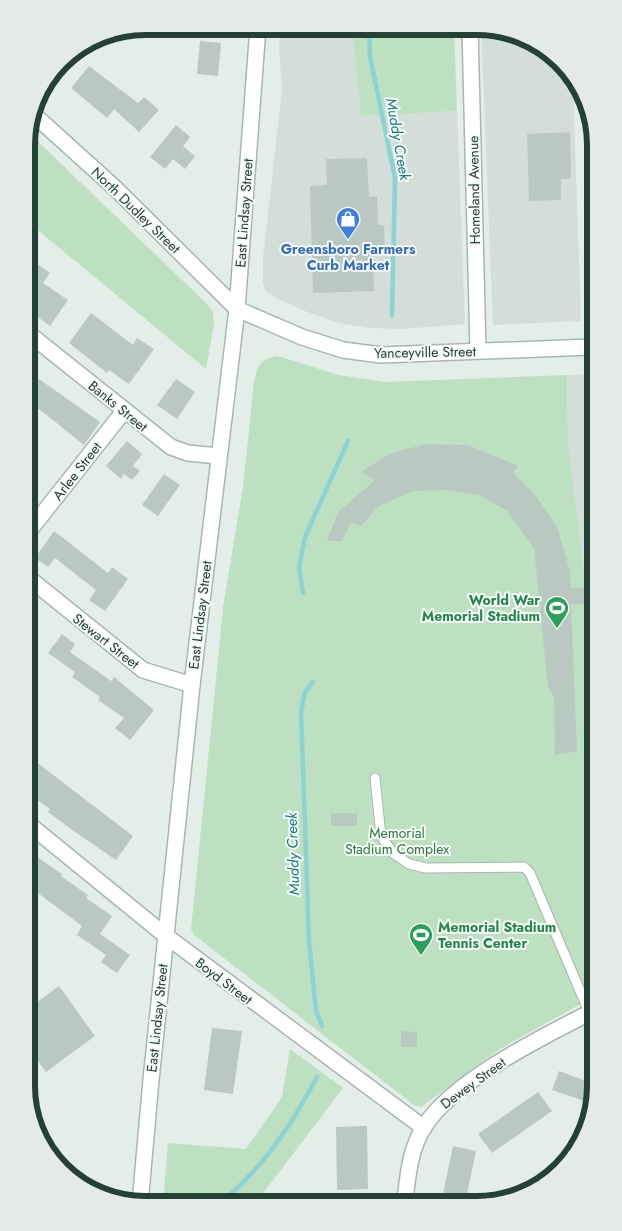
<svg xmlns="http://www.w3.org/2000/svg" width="622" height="1231" font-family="Jost,sans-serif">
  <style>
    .built { fill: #d2ded7 }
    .green { fill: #bde0c1 }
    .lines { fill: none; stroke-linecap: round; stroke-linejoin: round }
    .stream { stroke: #8bd3d4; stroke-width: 4.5 }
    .building { fill: #b9c9c1 }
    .lane-casing { stroke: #a6b7ae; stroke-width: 11 }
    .street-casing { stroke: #a6b7ae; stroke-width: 18 }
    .secondary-casing { stroke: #a2baae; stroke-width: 18 }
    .lane { stroke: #fff; stroke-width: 9 }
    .street { stroke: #fff; stroke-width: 15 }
    .secondary { stroke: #fff; stroke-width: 15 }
    .labels { text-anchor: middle; stroke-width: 4; stroke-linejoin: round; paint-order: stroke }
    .street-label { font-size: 14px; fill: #234134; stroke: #f5faf7 }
    .shop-label { font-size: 14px; font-weight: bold; fill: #366cbe; stroke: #f5faf7 }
    .leisure-label { font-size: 14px; font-weight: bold; fill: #27864d; stroke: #f5faf7; text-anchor: end }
    .park-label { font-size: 14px; fill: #2b793e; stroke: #f5faf7 }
    .water-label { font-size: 15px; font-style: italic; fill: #1a7d7f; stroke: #f5faf7 }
    .rim { fill: none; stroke: #234134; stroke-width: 6 }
  </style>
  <rect width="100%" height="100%" fill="#e4eee8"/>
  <!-- built -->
  <path class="built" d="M 281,27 L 352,28 L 361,116 L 457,111 L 465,324 L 402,329 L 369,328 L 339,323 L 305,311 L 280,300 L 266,291 L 263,283 L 263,258 L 282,89 L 279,47 Z
    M 481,28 L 500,28 L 555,56 L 573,83 L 581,321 L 493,325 Z
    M 591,374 L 592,574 L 584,575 L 568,443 L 567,375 Z"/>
  <!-- green -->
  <path class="green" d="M 352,28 L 454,28 L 457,111 L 361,116 Z
    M 27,131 L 206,303 L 213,312 L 214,324 L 206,369 L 28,222 Z
    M 277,356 L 339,375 L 384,382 L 567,375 L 568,443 L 584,574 L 592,574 L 595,996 L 500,1049 L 421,1107 L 414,1105 L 194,935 L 191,929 L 223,608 L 243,487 L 254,382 C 257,366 260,359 277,356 Z
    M 290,1049 L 343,1088 L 258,1200 L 256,1202 L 163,1203 L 168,1143 L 246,1149 L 282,1097 Z"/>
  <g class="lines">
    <!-- stream -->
    <path class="stream" d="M 369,28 L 370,56 L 395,178 L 392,315
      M 303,593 L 299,567 L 305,537 L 348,441
      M 313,682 L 305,692 L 301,712 L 309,941 L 316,1011 L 322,1026
      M 222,1202 C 264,1166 291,1126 317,1077"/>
  </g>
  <!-- building -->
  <path class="building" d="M 200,41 L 221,43 L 218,76 L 197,74 Z
    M 89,66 L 138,103 L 144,97 L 159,110 L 139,132 L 114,109 L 107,118 L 71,88 Z
    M 176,125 L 190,137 L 183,146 L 195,156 L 185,169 L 173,159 L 165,169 L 150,157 Z
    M 570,132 L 571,179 L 561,179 L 561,200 L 529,201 L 527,134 Z
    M 367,158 L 369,197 L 377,196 L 378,225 L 384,225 L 385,255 L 373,255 L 374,291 L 313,293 L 310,186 L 327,185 L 326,159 Z
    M 35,262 L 50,273 L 43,283 L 68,300 L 50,326 L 31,312 L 35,306 L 28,301 L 28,271 Z
    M 91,313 L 133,345 L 137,338 L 154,349 L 129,384 L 109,370 L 107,373 L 69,343 Z
    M 39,379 L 100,422 L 84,445 L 29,401 L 29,394 Z
    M 176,379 L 195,392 L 177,419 L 157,405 Z
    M 127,441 L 142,454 L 133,466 L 140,471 L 132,480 L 124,474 L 121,479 L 106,466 Z
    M 426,444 L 468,445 L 518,466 L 513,473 L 536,496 L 557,527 L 570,571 L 571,588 L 592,588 L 593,605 L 571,604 L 577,751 L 555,755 L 554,697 L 548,687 L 534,548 L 507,511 L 479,495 L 447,490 L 413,491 L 379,506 L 361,526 L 351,522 L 342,541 L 327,541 L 338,512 L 375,480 L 361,472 L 389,454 Z
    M 164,474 L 180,485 L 158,516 L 142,505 Z
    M 54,531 L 108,573 L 112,567 L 128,579 L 105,611 L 89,600 L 96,590 L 55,558 L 48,567 L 35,558 Z
    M 62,634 L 75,644 L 70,652 L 111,681 L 114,677 L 154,710 L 130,740 L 115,728 L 124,718 L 98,700 L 100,697 L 72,677 L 75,672 L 48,653 Z
    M 31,758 L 133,836 L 116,860 L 75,832 L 48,812 L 50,809 L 31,795 Z
    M 331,813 L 357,813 L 357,826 L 331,826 Z
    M 31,853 L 62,874 L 61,876 L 88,895 L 86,898 L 112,916 L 100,934 L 130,955 L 117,973 L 101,962 L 106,955 L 77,935 L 82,926 L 31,888 Z
    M 59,986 L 95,1036 L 46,1072 L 32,1053 L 32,1006 Z
    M 212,1028 L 242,1031 L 233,1094 L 204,1090 Z
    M 401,1031 L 417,1032 L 417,1047 L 401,1047 Z
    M 559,1071 L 594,1084 L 587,1102 L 552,1090 Z
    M 538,1092 L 552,1111 L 492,1153 L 478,1134 Z
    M 367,1126 L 368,1189 L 337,1190 L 336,1127 Z
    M 453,1146 L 476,1151 L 466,1199 L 442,1199 Z"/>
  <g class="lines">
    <!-- lane casing -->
    <g class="lane-casing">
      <path id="lane" d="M 375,778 L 381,836 L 393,853 L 409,864 L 426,868 L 524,867 L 530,873 L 589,1012"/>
    </g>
    <!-- street casing -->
    <g class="street-casing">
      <path id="street" d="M 470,28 L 478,351
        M 28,333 L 171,447 L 188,453 L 218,456
        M 29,531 L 124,411
        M 30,579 L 143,670 L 192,685
        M 31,826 L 166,936 L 424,1128
        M 405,1200 C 408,1175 410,1149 424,1127 C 452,1081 546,1035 595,1010"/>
    </g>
    <!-- secondary casing -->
    <g class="secondary-casing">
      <path id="secondary" d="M 32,113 L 115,188 L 237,309 L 302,337 L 343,350 L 381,355 L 591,347
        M 140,1204 L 151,1080 L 192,685 L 237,309 L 258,27"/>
    </g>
    <!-- lane -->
    <use href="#lane" class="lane"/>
    <!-- street -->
    <use href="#street" class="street"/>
    <!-- secondary -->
    <use href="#secondary" class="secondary"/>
  </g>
  <!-- icons -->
  <defs>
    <g id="shop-pin" transform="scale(1.25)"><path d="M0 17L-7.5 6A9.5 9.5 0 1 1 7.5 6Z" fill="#3f7fe0" stroke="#f5faf7"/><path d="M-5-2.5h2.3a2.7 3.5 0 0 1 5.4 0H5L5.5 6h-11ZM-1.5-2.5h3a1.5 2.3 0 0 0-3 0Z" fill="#fff"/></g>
    <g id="stadium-pin" transform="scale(1.25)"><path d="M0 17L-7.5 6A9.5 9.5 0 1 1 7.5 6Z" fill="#2e9e5b" stroke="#f5faf7"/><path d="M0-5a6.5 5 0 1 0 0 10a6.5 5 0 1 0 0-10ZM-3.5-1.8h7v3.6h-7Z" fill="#fff"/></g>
  </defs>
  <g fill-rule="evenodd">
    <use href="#shop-pin" x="348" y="219"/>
    <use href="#stadium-pin" x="557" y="608"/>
    <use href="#stadium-pin" x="421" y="935"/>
  </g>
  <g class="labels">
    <!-- street labels -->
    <g class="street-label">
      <text transform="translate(474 190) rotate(-91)" y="5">Homeland Avenue</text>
      <text transform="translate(136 210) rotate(44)" y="5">North Dudley Street</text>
      <text transform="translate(244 213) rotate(-86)" y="5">East Lindsay Street</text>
      <text transform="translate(425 352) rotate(-1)" y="5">Yanceyville Street</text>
      <text transform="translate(118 406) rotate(39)" y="5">Banks Street</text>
      <text transform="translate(77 471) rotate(-52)" y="5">Arlee Street</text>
      <text transform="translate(200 615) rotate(-83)" y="5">East Lindsay Street</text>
      <text transform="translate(106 641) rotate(38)" y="5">Stewart Street</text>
      <text transform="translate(224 981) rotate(37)" y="5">Boyd Street</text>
      <text transform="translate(157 1018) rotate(-84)" y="5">East Lindsay Street</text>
      <text transform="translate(473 1083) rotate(-36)" y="5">Dewey Street</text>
    </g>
    <!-- shop labels -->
    <g class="shop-label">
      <text x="348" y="254">Greensboro Farmers<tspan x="348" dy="16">Curb Market</tspan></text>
    </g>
    <!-- leisure labels -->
    <g class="leisure-label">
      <text x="540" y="605">World War<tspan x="540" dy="16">Memorial Stadium</tspan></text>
      <text x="438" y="932" text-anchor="start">Memorial Stadium<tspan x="438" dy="16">Tennis Center</tspan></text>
    </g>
    <!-- park labels -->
    <g class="park-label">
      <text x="397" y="838">Memorial<tspan x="397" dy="16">Stadium Complex</tspan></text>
    </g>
    <!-- water labels -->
    <g class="water-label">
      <text transform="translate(398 139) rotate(80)" y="5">Muddy Creek</text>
      <text transform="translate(293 854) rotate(-92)" y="5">Muddy Creek</text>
    </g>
  </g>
  <!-- crop -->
  <path d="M0 0H622V1231H0ZM145 35H477A110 110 0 0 1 587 145V1086A110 110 0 0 1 477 1196H145A110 110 0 0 1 35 1086V145A110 110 0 0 1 145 35Z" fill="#e4ebe7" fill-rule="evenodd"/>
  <path class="rim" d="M145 35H477A110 110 0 0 1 587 145V1086A110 110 0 0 1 477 1196H145A110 110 0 0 1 35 1086V145A110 110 0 0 1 145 35Z"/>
</svg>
